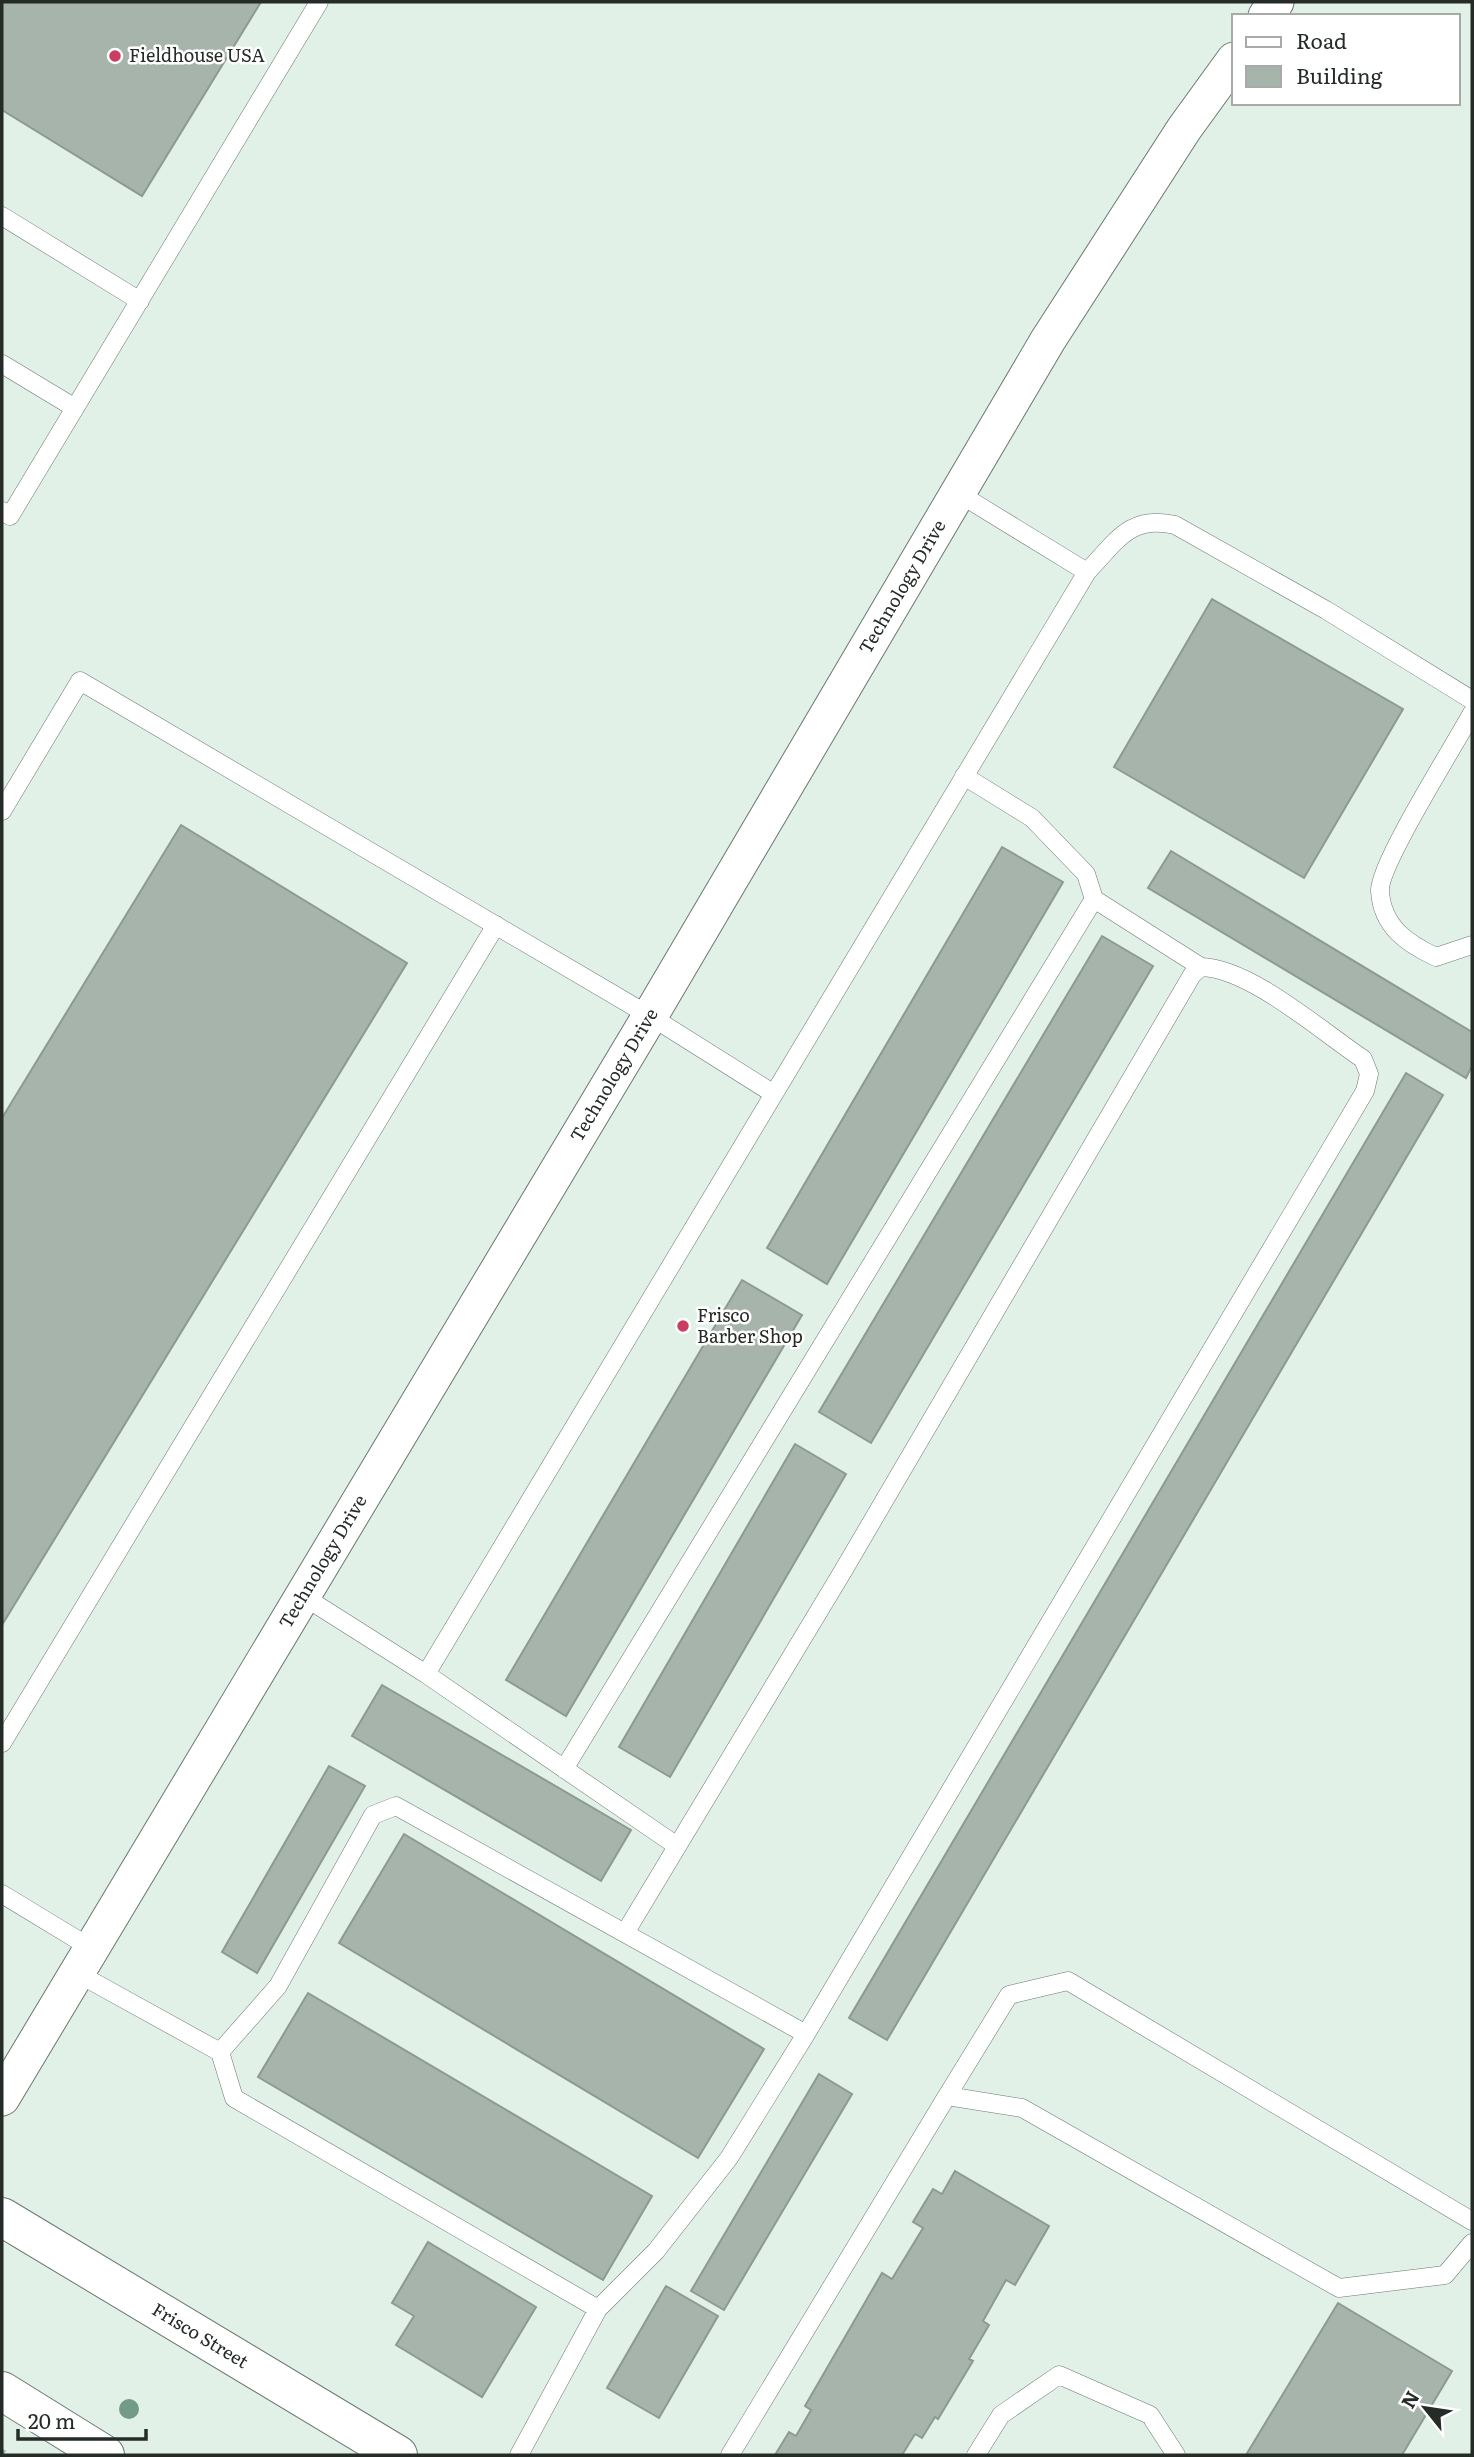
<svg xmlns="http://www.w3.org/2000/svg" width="1474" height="2457" font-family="Literata,serif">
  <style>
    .building { fill: #a6b4ac; stroke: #8c9a92; stroke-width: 2 }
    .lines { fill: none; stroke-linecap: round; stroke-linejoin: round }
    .service-casing { stroke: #6b7971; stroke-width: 19 }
    .minor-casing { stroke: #6b7971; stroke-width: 37 }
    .tertiary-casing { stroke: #6b7971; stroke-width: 40 }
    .path { stroke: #a4b1a9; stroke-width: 4.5; stroke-dasharray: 3.5 5; stroke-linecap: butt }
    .service { stroke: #fff; stroke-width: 18 }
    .minor { stroke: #fff; stroke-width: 35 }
    .tertiary { stroke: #fff; stroke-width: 38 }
    .tree { fill: #739b87 }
    .poi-dot { fill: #cc3d62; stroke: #fff; stroke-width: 2.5 }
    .labels { text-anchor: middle; stroke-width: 5; stroke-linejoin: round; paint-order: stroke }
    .poi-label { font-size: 18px; fill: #252b27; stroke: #fff; text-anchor: start }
    .street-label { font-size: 18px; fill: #252b27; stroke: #fff }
  </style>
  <rect width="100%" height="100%" fill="#e1f1e7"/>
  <!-- building -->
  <path class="building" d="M 2,2 L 261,2 L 142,196 L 2,110 Z
    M 1212,599 L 1403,709 L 1304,878 L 1114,767 Z
    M 181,825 L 407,963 L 2,1625 L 2,1118 Z
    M 1002,847 L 1063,882 L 827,1284 L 767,1248 Z
    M 1171,851 L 1472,1032 L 1472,1066 L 1466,1078 L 1148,888 Z
    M 1102,936 L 1153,966 L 871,1443 L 819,1412 Z
    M 1406,1073 L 1443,1095 L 887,2040 L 849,2018 Z
    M 742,1280 L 802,1315 L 566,1716 L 506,1680 Z
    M 795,1444 L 846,1474 L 670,1777 L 619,1747 Z
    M 382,1685 L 631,1830 L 601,1881 L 352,1736 Z
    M 329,1766 L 365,1786 L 257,1973 L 222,1952 Z
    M 404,1834 L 764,2049 L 698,2158 L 339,1943 Z
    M 308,1993 L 652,2196 L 603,2280 L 258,2077 Z
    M 819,2074 L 852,2094 L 724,2310 L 691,2291 Z
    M 955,2171 L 1049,2226 L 1015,2285 L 1006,2280 L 983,2321 L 989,2325 L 969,2359 L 973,2361 L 938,2419 L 935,2417 L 922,2438 L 915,2434 L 902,2455 L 775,2455 L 789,2432 L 796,2436 L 811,2410 L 805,2406 L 882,2273 L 892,2279 L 923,2228 L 913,2222 L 933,2189 L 942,2194 Z
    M 428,2242 L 536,2307 L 482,2397 L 396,2345 L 414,2316 L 392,2303 Z
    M 666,2286 L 718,2316 L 659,2418 L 607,2388 Z
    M 1338,2303 L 1452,2371 L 1402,2455 L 1246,2455 Z"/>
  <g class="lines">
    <!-- service casing -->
    <g class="service-casing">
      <path id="service" d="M 2,216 L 140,301
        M 2,364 L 75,408
        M 2,511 L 10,516 L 319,2
        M 1087,572 C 1116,542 1130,514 1175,525 L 1326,610 L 1472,700
        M 1472,713 C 1456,743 1378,866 1380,891 C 1382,927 1408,944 1436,957 L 1472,945
        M 2,811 L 80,681 L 650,1016 L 774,1094
        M 1094,899 L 1201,967
        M 303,1596 L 426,1674 L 1087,572 L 958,493
        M 426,1674 L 677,1846
        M 2,1743 L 496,925
        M 564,1769 L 1094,899 L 1086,874 L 1032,818 L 964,776
        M 2,1894 L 91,1948
        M 625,1933 L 843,1571 L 1192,975 L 1201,967 C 1250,968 1321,1031 1363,1059 L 1369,1074 L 1365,1091 L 806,2034
        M 77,1973 L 220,2052 L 234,2098 L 598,2309 L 519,2455
        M 220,2052 L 278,1986 L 373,1815 L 396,1806 L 806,2034 L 729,2158 L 656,2251 L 598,2309
        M 947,2096 L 1009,1995 L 1068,1981 L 1472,2221
        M 730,2455 L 947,2096 L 1022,2108 L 1339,2288 L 1445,2275 L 1472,2243
        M 976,2455 L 1001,2415 L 1059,2375 L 1150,2415 L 1176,2455"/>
    </g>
    <!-- minor casing -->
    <g class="minor-casing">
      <g id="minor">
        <path d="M 1266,16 L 1276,2"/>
        <path id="s1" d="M 2,2098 L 650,1016 L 1048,340 L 1184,129 L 1234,60"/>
      </g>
    </g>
    <!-- tertiary casing -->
    <g class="tertiary-casing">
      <g id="tertiary">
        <path id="s2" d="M 2,2217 L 398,2455"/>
        <path d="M 2,2391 L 105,2455"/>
      </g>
    </g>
    <!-- path -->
    <path class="path" d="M 2,2451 L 8,2455"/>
    <!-- service -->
    <use href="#service" class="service"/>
    <!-- minor -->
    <use href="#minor" class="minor"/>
    <!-- tertiary -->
    <use href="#tertiary" class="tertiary"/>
  </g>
  <!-- trees -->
  <circle class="tree" cx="129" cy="2409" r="10"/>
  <!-- markers -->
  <g class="poi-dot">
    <circle cx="115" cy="56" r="7"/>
    <circle cx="683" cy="1326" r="7"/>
  </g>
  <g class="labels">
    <!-- poi labels -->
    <g class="poi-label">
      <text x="129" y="62">Fieldhouse USA</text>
      <text x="697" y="1322">Frisco<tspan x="697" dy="21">Barber Shop</tspan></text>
    </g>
    <!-- street labels -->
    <g class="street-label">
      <text dy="6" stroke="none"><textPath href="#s1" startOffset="1759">Technology Drive</textPath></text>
      <text dy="6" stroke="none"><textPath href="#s1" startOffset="1192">Technology Drive</textPath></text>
      <text dy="6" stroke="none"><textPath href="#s1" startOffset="625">Technology Drive</textPath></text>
      <text dy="6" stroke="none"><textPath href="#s2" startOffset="231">Frisco Street</textPath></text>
    </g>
  </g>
  <!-- border -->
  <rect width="1474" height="2457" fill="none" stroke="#252b27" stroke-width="7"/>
  <!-- legend -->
  <rect x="1232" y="14" width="228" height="91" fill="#ffffff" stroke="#a8aaa9" stroke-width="2"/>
  <rect x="1246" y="37" width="35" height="10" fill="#ffffff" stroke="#a8aaa9" stroke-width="2"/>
  <text x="1296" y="49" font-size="21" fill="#252b27">Road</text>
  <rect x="1246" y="66" width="35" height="21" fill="#a6b4ac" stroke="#a8aaa9" stroke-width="2"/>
  <text x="1296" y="84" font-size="21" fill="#252b27">Building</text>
  <!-- north arrow -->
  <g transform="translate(1425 2408) rotate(300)" stroke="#ffffff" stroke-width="5" paint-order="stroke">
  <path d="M0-5L12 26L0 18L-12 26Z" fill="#252b27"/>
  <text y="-10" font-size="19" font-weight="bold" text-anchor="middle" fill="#252b27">N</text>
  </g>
  <!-- scale -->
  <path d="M18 2429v10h128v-10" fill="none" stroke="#252b27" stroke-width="3.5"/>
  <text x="28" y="2429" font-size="21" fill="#252b27" stroke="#ffffff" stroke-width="5" paint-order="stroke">20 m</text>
</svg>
